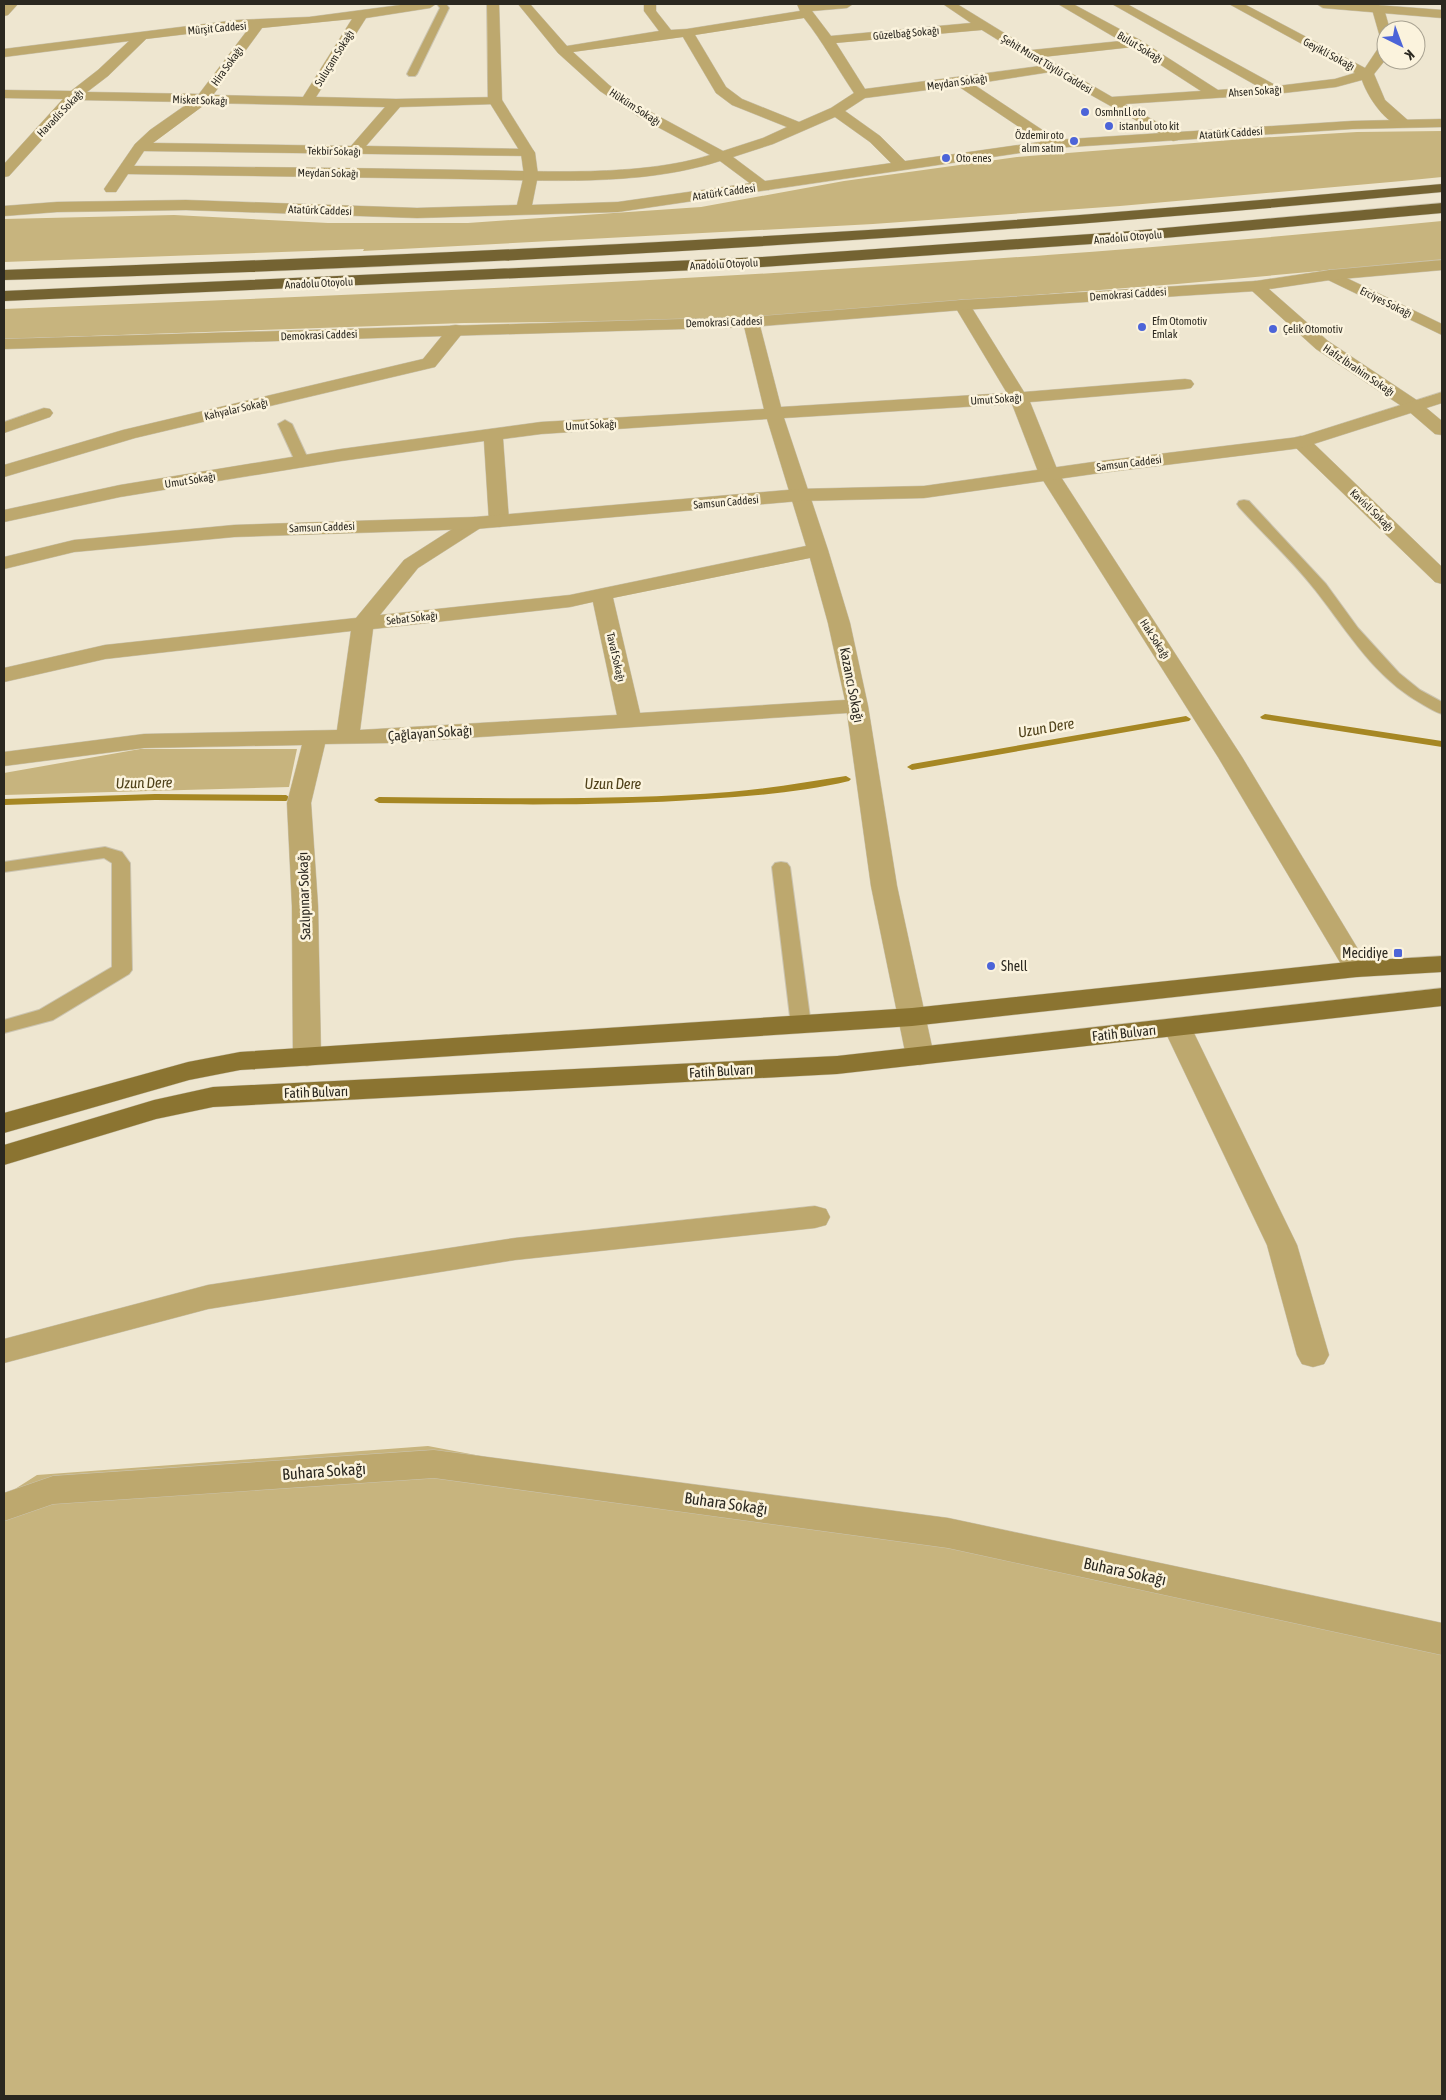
<svg xmlns="http://www.w3.org/2000/svg" width="1446" height="2100" font-family="'Asap Condensed',sans-serif">
  <style>
    .green { fill: #c7b47e }
    .lines { fill: none; stroke-linecap: round; stroke-linejoin: round }
    .stream { fill: #a68723; fill-rule: evenodd }
    .service-casing { stroke: #cbc4b0; stroke-width: 2 }
    .minor-casing { stroke: #cbc4b0; stroke-width: 1 }
    .tertiary-casing { stroke: #cbc4b0; stroke-width: 1 }
    .primary-casing { stroke: #cbc4b0; stroke-width: 1 }
    .motorway-casing { stroke: #cbc4b0; stroke-width: 1 }
    .service { fill: #bda86e; fill-rule: evenodd }
    .minor { fill: #bda86e; fill-rule: evenodd }
    .tertiary { fill: #bda86e; fill-rule: evenodd }
    .primary { fill: #8b7431; fill-rule: evenodd }
    .motorway { fill: #746332; fill-rule: evenodd }
    .poi-dot { fill: #4c64d8; stroke: #fbf3dd; stroke-width: 2 }
    .labels { text-anchor: middle; stroke-width: 5; stroke-linejoin: round; paint-order: stroke }
    .far-street-label { font-size: 11px; fill: #2b2820; stroke: #fbf3dd }
    .far-poi-label { font-size: 11px; fill: #2b2820; stroke: #fbf3dd; text-anchor: start }
    .street-label { font-size: 14px; fill: #2b2820; stroke: #fbf3dd }
    .poi-label { font-size: 14px; fill: #2b2820; stroke: #fbf3dd; text-anchor: end }
    .water-label { font-size: 15px; font-style: italic; fill: #4f411a; stroke: #fbf3dd }
    .near-street-label { font-size: 16px; fill: #2b2820; stroke: #fbf3dd }
  </style>
  <rect width="100%" height="100%" fill="#eee6d0"/>
  <!-- green -->
  <path class="green" d="M 1442,131 L 1442,177 L 1402,181 L 1120,206 L 873,224 L 363,251 L 364,249 L 4,262 L 4,219 L 174,215 L 328,223 L 468,223 L 701,207 L 844,181 L 1017,157 L 1257,138 L 1357,132 Z
    M 1442,221 L 1442,260 L 1177,284 L 714,320 L 464,323 L 4,339 L 4,309 C 485,290 963,269 1442,221 Z
    M 140,749 L 297,749 L 289,787 L 4,795 L 4,773 Z
    M 428,1446 L 1442,1639 L 1442,2096 L 4,2096 L 4,1496 L 37,1475 Z"/>
  <g class="lines">
    <!-- stream -->
    <path class="stream" d="M 1265,714 L 1442,741 L 1442,747 L 1262,719 L 1260,717 Z
      M 1186,716 L 1191,719 L 1189,721 L 912,770 L 907,767 L 912,764 Z
      M 846,776 L 851,779 L 849,781 C 803,792 753,796 706,799 C 597,807 488,804 379,803 L 374,800 L 379,797 C 496,798 613,801 729,792 C 768,789 807,782 846,776 Z
      M 155,794 L 286,795 L 291,798 L 286,801 L 155,800 L 4,805 L 4,799 Z"/>
    <!-- service casing -->
    <g class="service-casing">
      <path id="service" d="M 437,4 L 446,4 L 449,8 L 417,74 L 415,76 L 409,76 L 407,74 L 440,8 Z
        M 285,420 L 292,424 L 309,461 L 307,464 L 297,464 L 295,461 L 278,424 Z
        M 1244,500 L 1249,501 L 1326,584 L 1358,628 L 1399,673 L 1420,690 L 1442,702 L 1442,714 C 1435,712 1429,708 1422,704 C 1374,677 1349,633 1316,591 C 1293,561 1264,535 1239,507 L 1237,504 L 1239,501 Z
        M 105,847 L 122,852 L 130,863 L 132,970 L 129,974 L 53,1020 L 4,1033 L 4,1020 L 39,1010 L 112,967 L 112,863 L 104,858 L 4,872 L 4,862 Z
        M 781,862 L 787,863 L 790,867 L 811,1025 L 808,1030 L 801,1032 L 794,1030 L 791,1025 L 772,867 L 775,863 Z"/>
    </g>
    <!-- minor casing -->
    <g class="minor-casing">
      <path id="minor" d="M 5,4 L 18,4 L 8,15 L 4,16 Z
        M 408,4 L 436,4 L 430,8 L 366,18 L 316,97 L 396,99 L 500,97 L 502,100 L 495,104 L 400,107 L 366,146 L 528,149 L 533,150 L 535,153 L 533,156 L 144,151 L 134,166 C 246,167 357,168 468,170 C 543,171 640,177 710,155 L 639,117 L 600,91 L 558,53 L 518,4 L 530,4 L 567,46 L 659,31 L 644,11 L 644,4 L 656,4 L 656,11 L 671,30 L 687,29 L 800,11 L 797,4 L 853,4 L 847,8 L 812,11 L 831,36 L 971,23 L 943,4 L 957,4 L 1032,50 L 1121,41 L 1058,4 L 1073,4 L 1140,40 L 1218,90 L 1259,87 L 1112,4 L 1127,4 L 1277,86 L 1335,79 L 1355,73 L 1229,4 L 1244,4 L 1365,68 L 1381,44 L 1386,43 L 1386,59 L 1374,74 L 1385,100 L 1411,123 L 1409,126 C 1389,131 1367,96 1362,80 L 1336,87 L 1275,94 L 1125,104 L 1178,134 L 1180,137 L 1178,140 L 1173,141 L 1050,72 L 973,84 L 1059,141 L 1061,144 L 1059,147 L 1049,147 L 958,86 L 865,98 L 845,111 L 880,136 L 907,163 L 909,166 L 907,169 L 897,169 L 870,142 L 835,117 L 773,144 L 733,157 L 769,184 L 771,187 L 769,190 L 759,190 L 720,161 C 640,187 545,180 461,179 C 350,177 239,176 128,174 L 116,192 L 106,192 L 104,189 L 135,144 L 150,130 L 190,102 L 78,100 L 9,176 L 4,177 L 4,164 L 63,99 L 4,98 L 4,90 L 71,91 L 98,70 L 129,41 L 4,57 L 4,49 L 237,20 L 309,17 ZM 804,18 C 823,42 837,68 854,93 L 831,108 L 799,122 L 742,99 L 726,87 L 695,35 ZM 352,19 L 303,97 L 213,95 L 262,28 ZM 237,28 L 249,28 L 199,94 L 87,92 L 108,76 L 146,39 ZM 982,30 L 1040,66 L 865,89 L 836,43 ZM 683,37 L 716,93 L 732,105 L 787,127 L 763,138 L 723,151 L 636,104 L 609,85 L 573,52 ZM 1133,47 L 1201,91 L 1112,97 L 1043,57 ZM 207,103 L 385,107 L 351,146 L 153,143 Z
        M 1378,5 L 1384,9 L 1390,30 L 1386,30 L 1386,41 L 1380,37 L 1372,9 Z
        M 1330,270 L 1442,324 L 1442,335 L 1324,278 L 1322,275 L 1324,272 Z
        M 1256,281 L 1262,283 L 1328,341 L 1418,401 L 1442,421 L 1442,435 L 1435,434 L 1406,409 L 1316,349 L 1250,289 L 1248,286 L 1250,283 Z
        M 962,300 L 968,301 L 970,305 L 1024,392 L 1185,379 L 1191,380 L 1194,384 L 1191,388 L 1185,389 L 1030,402 L 1059,474 L 1242,757 L 1370,969 L 1366,975 L 1357,977 L 1348,975 L 1344,969 L 1218,757 L 1039,474 L 1012,404 L 784,418 L 828,550 L 850,623 L 868,706 L 897,886 L 934,1056 L 930,1063 L 920,1065 L 910,1063 L 906,1056 L 871,886 L 847,713 L 388,743 L 325,744 L 311,803 L 318,906 L 321,1057 L 317,1064 L 307,1066 L 297,1064 L 293,1057 L 292,906 L 287,803 L 302,745 L 144,748 L 4,766 L 4,752 L 144,734 L 337,730 L 351,631 L 105,659 L 4,682 L 4,668 L 105,645 L 356,618 L 404,560 L 468,519 L 475,517 L 482,519 L 485,523 L 482,527 L 418,568 L 380,615 L 570,595 L 806,546 L 767,419 L 541,434 L 503,439 L 509,521 L 506,525 L 499,527 L 492,525 L 489,521 L 484,441 L 341,461 L 120,497 L 4,522 L 4,510 L 120,485 L 341,449 L 541,422 L 764,409 L 743,322 L 745,318 L 757,318 L 759,322 L 781,407 L 1007,393 L 954,305 L 956,301 ZM 810,558 L 828,623 L 845,700 L 640,713 L 613,598 ZM 593,602 L 617,715 L 360,730 L 373,629 L 570,607 Z
        M 456,325 L 462,326 L 465,330 L 435,367 L 135,438 L 4,477 L 4,465 L 123,430 L 423,359 L 450,326 Z
        M 44,408 L 50,409 L 53,413 L 50,417 L 4,433 L 4,422 Z
        M 1301,436 L 1308,438 L 1442,567 L 1442,584 L 1435,582 L 1294,446 L 1292,442 L 1294,438 Z
        M 1177,1018 L 1187,1021 L 1191,1027 L 1297,1245 L 1329,1355 L 1324,1364 L 1313,1367 L 1302,1364 L 1297,1355 L 1267,1245 L 1163,1027 L 1167,1021 Z
        M 815,1206 L 826,1209 L 830,1217 L 826,1225 L 815,1228 L 515,1260 L 208,1309 L 4,1363 L 4,1339 L 208,1285 L 515,1238 Z
        M 434,1450 L 948,1518 L 1442,1623 L 1442,1655 L 948,1548 L 434,1478 L 53,1504 L 4,1521 L 4,1493 L 53,1476 Z"/>
    </g>
    <!-- tertiary casing -->
    <g class="tertiary-casing">
      <path id="tertiary" d="M 487,4 L 499,4 L 502,100 L 535,153 L 538,175 L 532,205 L 618,202 L 1054,140 L 1352,121 L 1442,119 L 1442,127 L 1352,129 L 1054,148 L 618,212 L 417,218 L 186,210 L 57,212 L 4,216 L 4,206 L 57,202 L 186,200 L 417,208 L 517,205 L 524,175 L 521,153 L 488,100 Z
        M 1317,4 L 1364,4 L 1442,10 L 1442,18 L 1323,8 Z
        M 1442,260 L 1442,270 L 1330,280 L 1256,291 L 962,310 L 751,327 L 4,349 L 4,339 L 751,317 L 962,300 L 1256,281 L 1330,270 Z
        M 1442,392 L 1442,403 L 1301,448 L 1093,474 L 924,498 L 799,501 L 475,529 L 234,537 L 74,552 L 4,569 L 4,557 L 74,540 L 234,525 L 475,517 L 799,489 L 924,486 L 1093,462 L 1299,437 Z"/>
    </g>
    <!-- primary casing -->
    <g class="primary-casing">
      <path id="primary" d="M 1442,956 L 1442,972 L 1357,977 L 912,1026 L 240,1070 L 189,1080 L 4,1133 L 4,1113 L 188,1062 L 240,1052 L 912,1008 L 1357,961 Z
        M 1442,988 L 1442,1006 L 837,1074 L 213,1107 L 156,1119 L 4,1165 L 4,1145 L 154,1100 L 213,1087 L 837,1056 Z"/>
    </g>
    <!-- motorway casing -->
    <g class="motorway-casing">
      <path id="motorway" d="M 1442,184 L 1442,192 C 964,238 484,267 4,280 L 4,270 C 303,259 602,247 901,228 C 1081,216 1262,200 1442,184 Z
        M 1442,203 L 1442,213 L 1120,242 L 762,267 L 4,301 L 4,291 L 762,257 L 1120,232 Z"/>
    </g>
    <!-- service -->
    <use href="#service" class="service"/>
    <!-- minor -->
    <use href="#minor" class="minor"/>
    <!-- tertiary -->
    <use href="#tertiary" class="tertiary"/>
    <!-- primary -->
    <use href="#primary" class="primary"/>
    <!-- motorway -->
    <use href="#motorway" class="motorway"/>
  </g>
  <!-- markers -->
  <g class="poi-dot">
    <circle cx="1085" cy="112" r="5"/>
    <circle cx="1109" cy="126" r="5"/>
    <circle cx="1074" cy="141" r="5"/>
    <circle cx="946" cy="158" r="5"/>
    <circle cx="1142" cy="327" r="5"/>
    <circle cx="1273" cy="329" r="5"/>
    <rect x="1393" y="948" width="10" height="10" rx="2.5"/>
    <circle cx="991" cy="966" r="5"/>
  </g>
  <g class="labels">
    <!-- far-street labels -->
    <g class="far-street-label">
      <text transform="translate(217 28) rotate(-5)" y="4">Mürşit Caddesi</text>
      <text transform="translate(906 33) rotate(-5)" y="4">Güzelbağ Sokağı</text>
      <text transform="translate(1140 47) rotate(31)" y="4">Bulut Sokağı</text>
      <text transform="translate(1329 54) rotate(28)" y="4">Geyikli Sokağı</text>
      <text transform="translate(334 58) rotate(-58)" y="4">Suluçam Sokağı</text>
      <text transform="translate(1047 64) rotate(31)" y="4">Şehit Murat Tüylü Caddesi</text>
      <text transform="translate(227 66) rotate(-54)" y="4">Hira Sokağı</text>
      <text transform="translate(957 82) rotate(-8)" y="4">Meydan Sokağı</text>
      <text transform="translate(1255 91) rotate(-4)" y="4">Ahsen Sokağı</text>
      <text transform="translate(200 100) rotate(2)" y="4">Misket Sokağı</text>
      <text transform="translate(635 107) rotate(33)" y="4">Hüküm Sokağı</text>
      <text transform="translate(60 113) rotate(-46)" y="4">Havadis Sokağı</text>
      <text transform="translate(1231 133) rotate(-4)" y="4">Atatürk Caddesi</text>
      <text transform="translate(334 151) rotate(1)" y="4">Tekbir Sokağı</text>
      <text transform="translate(328 173) rotate(1)" y="4">Meydan Sokağı</text>
      <text transform="translate(724 192) rotate(-8)" y="4">Atatürk Caddesi</text>
      <text transform="translate(320 210) rotate(2)" y="4">Atatürk Caddesi</text>
      <text transform="translate(1128 237) rotate(-5)" y="4">Anadolu Otoyolu</text>
      <text transform="translate(724 264) rotate(-3)" y="4">Anadolu Otoyolu</text>
      <text transform="translate(319 283) rotate(-3)" y="4">Anadolu Otoyolu</text>
      <text transform="translate(1128 294) rotate(-4)" y="4">Demokrasi Caddesi</text>
      <text transform="translate(1386 302) rotate(26)" y="4">Erciyes Sokağı</text>
      <text transform="translate(724 322) rotate(-2)" y="4">Demokrasi Caddesi</text>
      <text transform="translate(319 335) rotate(-2)" y="4">Demokrasi Caddesi</text>
      <text transform="translate(1359 370) rotate(34)" y="4">Hafız İbrahim Sokağı</text>
      <text transform="translate(996 399) rotate(-4)" y="4">Umut Sokağı</text>
      <text transform="translate(236 409) rotate(-13)" y="4">Kahyalar Sokağı</text>
      <text transform="translate(591 425) rotate(-3)" y="4">Umut Sokağı</text>
      <text transform="translate(1129 463) rotate(-7)" y="4">Samsun Caddesi</text>
      <text transform="translate(190 480) rotate(-9)" y="4">Umut Sokağı</text>
      <text transform="translate(726 502) rotate(-5)" y="4">Samsun Caddesi</text>
      <text transform="translate(1372 510) rotate(44)" y="4">Kavisli Sokağı</text>
      <text transform="translate(322 527) rotate(-2)" y="4">Samsun Caddesi</text>
      <text transform="translate(412 618) rotate(-6)" y="4">Sebat Sokağı</text>
      <text transform="translate(1155 639) rotate(57)" y="4">Hak Sokağı</text>
      <text transform="translate(616 657) rotate(77)" y="4">Tavaf Sokağı</text>
    </g>
    <!-- far-poi labels -->
    <g class="far-poi-label">
      <text x="1095" y="116">OsmhnLl oto</text>
      <text x="1119" y="130">istanbul oto kit</text>
      <text x="1064" y="139" text-anchor="end">Özdemir oto<tspan x="1064" dy="13">alım satım</tspan></text>
      <text x="956" y="162">Oto enes</text>
      <text x="1152" y="325">Efm Otomotiv<tspan x="1152" dy="13">Emlak</tspan></text>
      <text x="1283" y="333">Çelik Otomotiv</text>
    </g>
    <!-- street labels -->
    <g class="street-label">
      <text transform="translate(852 685) rotate(79)" y="5">Kazancı Sokağı</text>
      <text transform="translate(430 733) rotate(-4)" y="5">Çağlayan Sokağı</text>
      <text transform="translate(304 896) rotate(-92)" y="5">Sazlıpınar Sokağı</text>
      <text transform="translate(1124 1033) rotate(-6)" y="5">Fatih Bulvarı</text>
      <text transform="translate(721 1071) rotate(-3)" y="5">Fatih Bulvarı</text>
      <text transform="translate(316 1092) rotate(-2)" y="5">Fatih Bulvarı</text>
    </g>
    <!-- poi labels -->
    <g class="poi-label">
      <text x="1388" y="958">Mecidiye</text>
      <text x="1001" y="971" text-anchor="start">Shell</text>
    </g>
    <!-- water labels -->
    <g class="water-label">
      <text transform="translate(1046 728) rotate(-10)" y="5">Uzun Dere</text>
      <text transform="translate(144 783) rotate(-1)" y="5">Uzun Dere</text>
      <text x="613" y="789">Uzun Dere</text>
    </g>
    <!-- near-street labels -->
    <g class="near-street-label">
      <text transform="translate(324 1471) rotate(-4)" y="6">Buhara Sokağı</text>
      <text transform="translate(726 1503) rotate(8)" y="6">Buhara Sokağı</text>
      <text transform="translate(1125 1571) rotate(12)" y="6">Buhara Sokağı</text>
    </g>
  </g>
  <!-- border -->
  <rect width="1446" height="2100" fill="none" stroke="#2b2820" stroke-width="10"/>
  <!-- north arrow -->
  <g transform="translate(1401 45) rotate(138)"><circle r="24" fill="#fbf3dd" stroke="#a8a291"/>
  <path d="M0-4L9 19L0 12L-9 19Z" fill="#4c64d8"/>
  <text y="-8" font-size="14" font-weight="bold" text-anchor="middle" fill="#2b2820">K</text>
  </g>
</svg>
